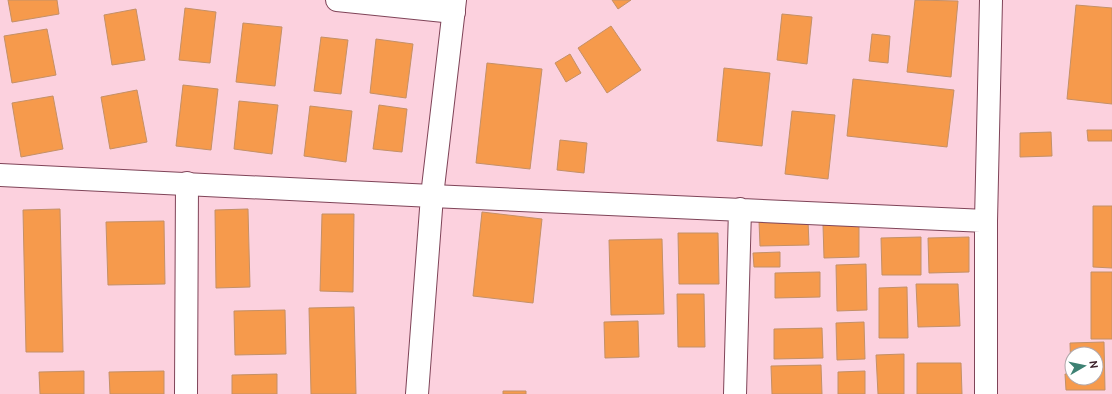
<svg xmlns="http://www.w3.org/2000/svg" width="1112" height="394" font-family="Cabin,sans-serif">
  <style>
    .building { fill: #f69a4c; stroke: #c49067; fill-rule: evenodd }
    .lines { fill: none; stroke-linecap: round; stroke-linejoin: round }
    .street-casing { stroke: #7f4458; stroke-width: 24 }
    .secondary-casing { stroke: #7f4458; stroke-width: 24 }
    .street { stroke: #fff; stroke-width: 22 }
    .secondary { stroke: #fff; stroke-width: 22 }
  </style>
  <rect width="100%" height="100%" fill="#fcd1de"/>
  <!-- building -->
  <path class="building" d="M 8,0 L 57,0 L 59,14 L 12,22 Z
    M 612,0 L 631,0 L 618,9 Z
    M 915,0 L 958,1 L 951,77 L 907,72 Z
    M 1076,5 L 1112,8 L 1112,104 L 1067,99 Z
    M 185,8 L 216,12 L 210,63 L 179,60 Z
    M 136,9 L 145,60 L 112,65 L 104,15 Z
    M 782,14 L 812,17 L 807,64 L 777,60 Z
    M 243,23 L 282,27 L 275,86 L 236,82 Z
    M 611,26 L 641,70 L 607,93 L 578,48 Z
    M 47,29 L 56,75 L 12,83 L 4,36 Z
    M 872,34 L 890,36 L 888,63 L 869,61 Z
    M 321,37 L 348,40 L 341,94 L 314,91 Z
    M 376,39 L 413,44 L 406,98 L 370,93 Z
    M 570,54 L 581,73 L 566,82 L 555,63 Z
    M 487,63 L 542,69 L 530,169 L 476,163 Z
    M 724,68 L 770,73 L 762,146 L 717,141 Z
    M 853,79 L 954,90 L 947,147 L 847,136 Z
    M 183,85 L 218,89 L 211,150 L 176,146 Z
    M 137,90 L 147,142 L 110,149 L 101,97 Z
    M 53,96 L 63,149 L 21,157 L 12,103 Z
    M 239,101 L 278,105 L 272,154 L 234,149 Z
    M 379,105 L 407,109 L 402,152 L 373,149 Z
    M 310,106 L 352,111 L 346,162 L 304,156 Z
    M 792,111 L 835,115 L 828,179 L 785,174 Z
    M 1087,130 L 1112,130 L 1112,141 L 1088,141 Z
    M 1051,132 L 1052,156 L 1020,157 L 1020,133 Z
    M 560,140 L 587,143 L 584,173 L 557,170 Z
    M 1093,206 L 1112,206 L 1112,268 L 1093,267 Z
    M 60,209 L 63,352 L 26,352 L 23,210 Z
    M 248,209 L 250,287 L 216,288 L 215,210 Z
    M 482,212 L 542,219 L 533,303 L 473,296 Z
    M 322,214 L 354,214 L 353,292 L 320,291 Z
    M 808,220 L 809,245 L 760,246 L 759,221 Z
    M 164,221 L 165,284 L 108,285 L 106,222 Z
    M 859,224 L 859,257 L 824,258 L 823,225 Z
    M 678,233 L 718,233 L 719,284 L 679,284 Z
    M 921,237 L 921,275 L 882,275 L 881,238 Z
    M 969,237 L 969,272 L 929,273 L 928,238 Z
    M 662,239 L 664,314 L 611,315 L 609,240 Z
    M 780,252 L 780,267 L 754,267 L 753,253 Z
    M 866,264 L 867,310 L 837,311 L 836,265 Z
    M 820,272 L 820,297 L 775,298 L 775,273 Z
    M 1091,272 L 1112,272 L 1112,339 L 1091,339 Z
    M 916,284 L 958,284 L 960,326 L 918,327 Z
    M 907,287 L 908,338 L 879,338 L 879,288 Z
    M 677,294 L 704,294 L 705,347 L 678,347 Z
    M 354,307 L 356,394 L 311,394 L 309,308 Z
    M 285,310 L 286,354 L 235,355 L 234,311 Z
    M 638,321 L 639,357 L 605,358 L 604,322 Z
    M 864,322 L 865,359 L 837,360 L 836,323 Z
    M 822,328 L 823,358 L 774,359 L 774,329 Z
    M 1104,342 L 1105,390 L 1066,390 L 1065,374 L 1071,374 L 1070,343 ZM 1072,354 L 1096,354 L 1096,378 L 1072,378 Z
    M 904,354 L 904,394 L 878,394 L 876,355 Z
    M 917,363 L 961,363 L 962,394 L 917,394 Z
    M 821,365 L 822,394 L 772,394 L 771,366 Z
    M 84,371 L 84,394 L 40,394 L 39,372 Z
    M 164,371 L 164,394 L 110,394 L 109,372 Z
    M 865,371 L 865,394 L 838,394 L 838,372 Z
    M 277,374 L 277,394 L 232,394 L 232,375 Z
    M 503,391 L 526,391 L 526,394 L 503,394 Z"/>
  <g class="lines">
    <!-- street casing -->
    <g class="street-casing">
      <path id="street" d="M 337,0 L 454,12
        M 432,196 L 986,221
        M 186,394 L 187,183
        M 735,394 L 740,209
        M 986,394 L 986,221 L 991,0"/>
    </g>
    <!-- secondary casing -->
    <g class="secondary-casing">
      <path id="secondary" d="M 0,175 L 432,196
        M 417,394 L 432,196 L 455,0"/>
    </g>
    <!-- street -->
    <use href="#street" class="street"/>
    <!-- secondary -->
    <use href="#secondary" class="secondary"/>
  </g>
  <!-- north arrow -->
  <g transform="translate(1084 366) rotate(81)"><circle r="19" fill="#ffffff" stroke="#b1a7aa"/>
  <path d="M0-3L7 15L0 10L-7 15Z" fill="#3d8173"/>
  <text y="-6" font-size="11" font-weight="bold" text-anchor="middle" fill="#3d222b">N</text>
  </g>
</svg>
